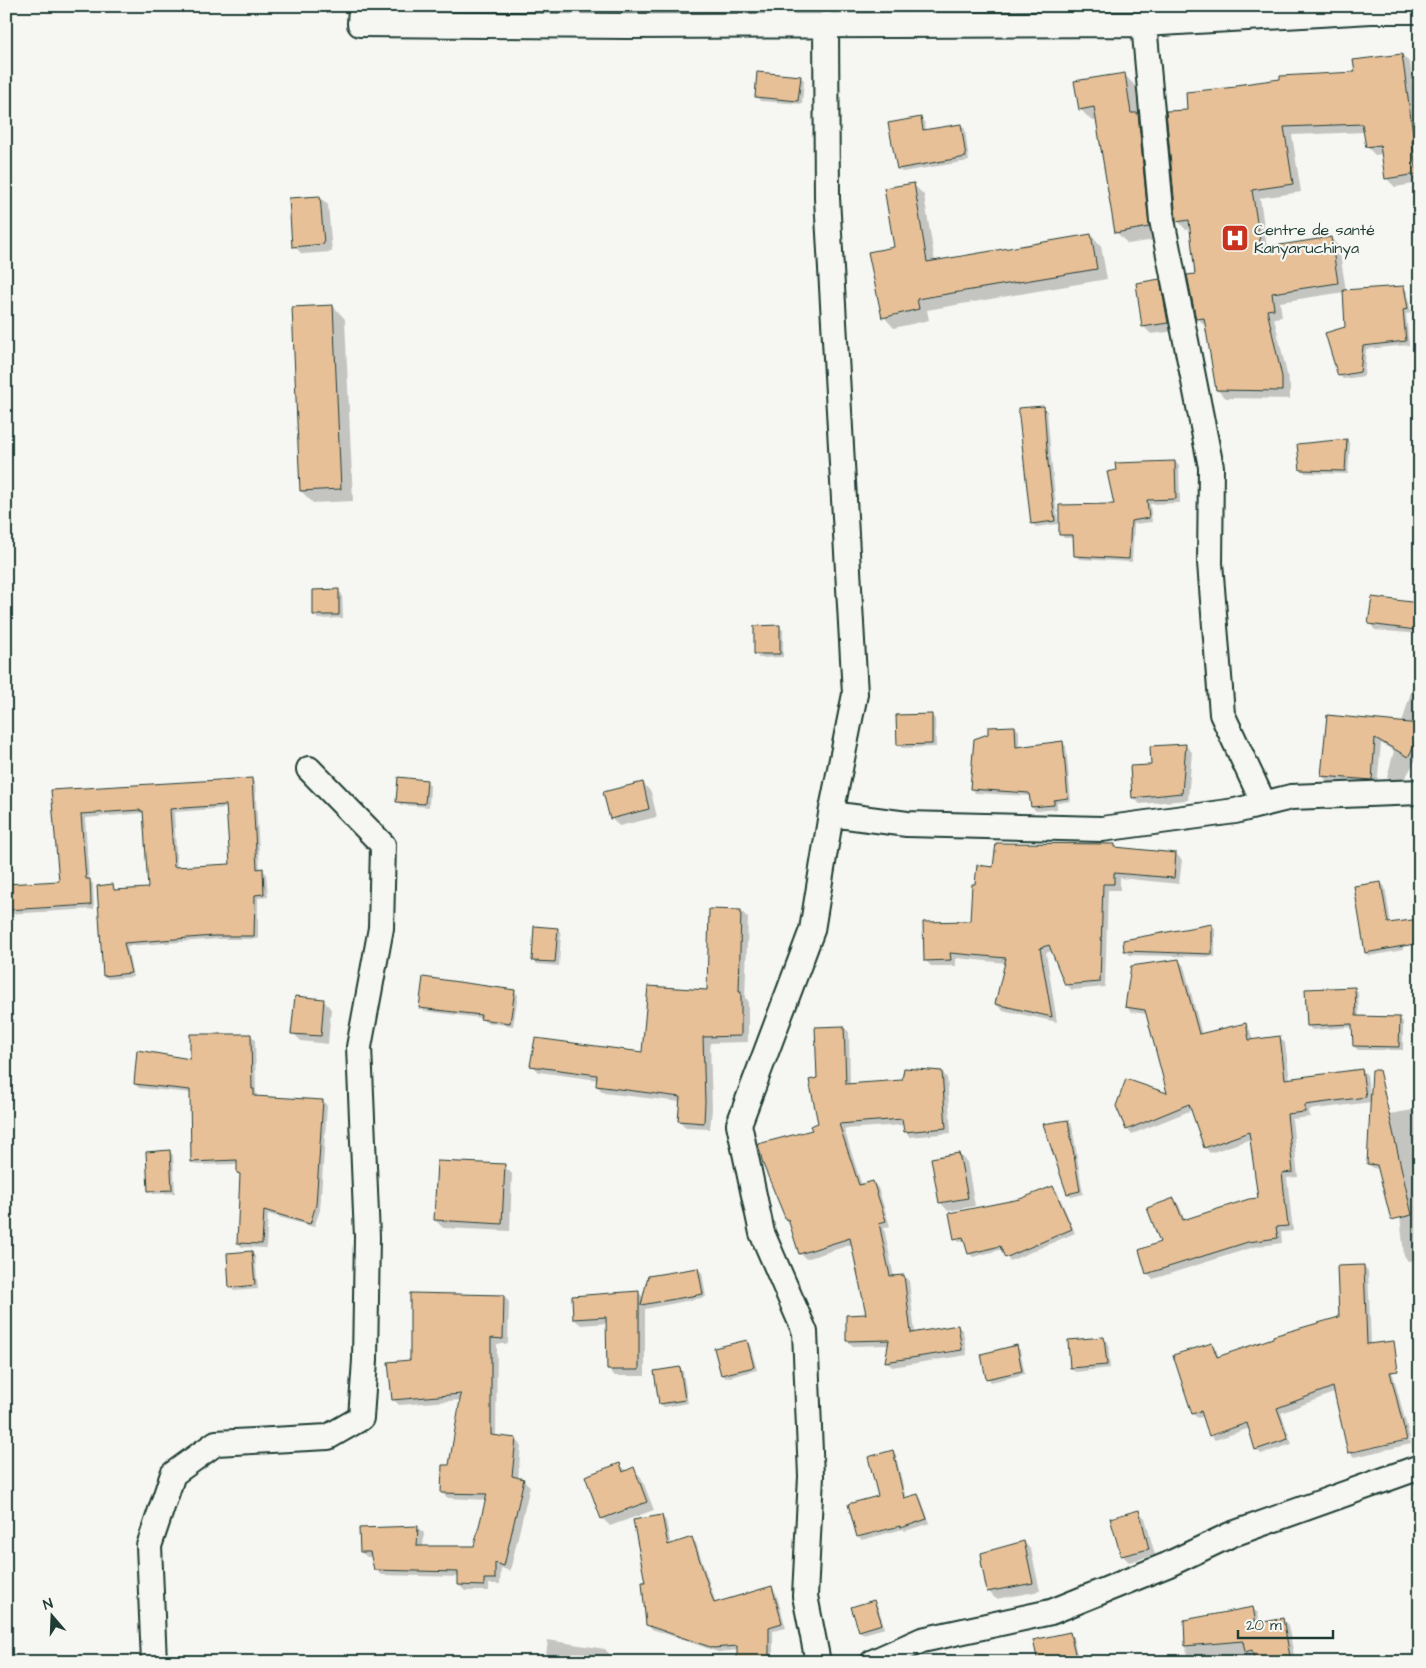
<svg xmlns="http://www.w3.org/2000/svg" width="1426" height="1668" font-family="'Architects Daughter',sans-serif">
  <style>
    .shadow { fill: #0003; fill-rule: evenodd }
    .building { fill: #e8c098; stroke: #1f3d34; fill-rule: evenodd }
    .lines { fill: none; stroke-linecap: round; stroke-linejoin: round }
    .minor-casing { stroke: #1f3d34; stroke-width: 28 }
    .minor { stroke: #f6f6f2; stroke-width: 24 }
    .labels { text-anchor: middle; stroke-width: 4.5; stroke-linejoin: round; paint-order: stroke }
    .poi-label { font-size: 16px; fill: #1f3d34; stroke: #f6f6f2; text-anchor: start }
  </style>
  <rect width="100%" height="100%" fill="#f6f6f2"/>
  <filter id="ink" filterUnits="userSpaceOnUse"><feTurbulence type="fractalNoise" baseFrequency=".02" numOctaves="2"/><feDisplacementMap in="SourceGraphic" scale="10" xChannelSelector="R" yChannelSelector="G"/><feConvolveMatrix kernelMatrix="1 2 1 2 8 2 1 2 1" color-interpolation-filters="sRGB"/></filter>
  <g filter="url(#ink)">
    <!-- shadow -->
    <path class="shadow" d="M 1402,55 L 1410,63 L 1420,132 L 1420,183 L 1395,187 L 1386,178 L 1383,154 L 1375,155 L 1367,147 L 1365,132 L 1292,135 L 1301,192 L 1260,198 L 1267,248 L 1331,238 L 1339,247 L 1346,291 L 1403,287 L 1407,291 L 1411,313 L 1406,314 L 1409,345 L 1366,349 L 1364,376 L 1343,379 L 1339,375 L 1347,328 L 1344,292 L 1280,302 L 1282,317 L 1274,318 L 1290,387 L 1290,399 L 1226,398 L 1217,390 L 1206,326 L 1197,318 L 1196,275 L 1191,229 L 1186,230 L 1178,221 L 1188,111 L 1356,73 Z
      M 1124,74 L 1136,87 L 1161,239 L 1128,244 L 1116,232 L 1097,121 L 1092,121 L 1080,109 Z
      M 800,77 L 804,80 L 802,104 L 760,101 L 757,97 Z
      M 921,119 L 925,123 L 926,130 L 961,125 L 965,129 L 969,161 L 902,172 L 898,168 Z
      M 913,184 L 924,195 L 935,262 L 1091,235 L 1101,246 L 1107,279 L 927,310 L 929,320 L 894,328 L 884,317 L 895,248 Z
      M 320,197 L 328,205 L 332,252 L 302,254 L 294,246 Z
      M 1159,281 L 1167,289 L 1176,331 L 1151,334 L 1143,326 Z
      M 333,306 L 345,319 L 353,501 L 313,503 L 301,491 Z
      M 1044,408 L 1047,411 L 1052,468 L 1058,524 L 1036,527 L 1032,523 Z
      M 1346,440 L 1350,444 L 1348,474 L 1305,473 L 1302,469 Z
      M 1175,462 L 1179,466 L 1180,503 L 1150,504 L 1152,522 L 1134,524 L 1132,562 L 1079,559 L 1075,555 L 1074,538 L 1064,538 L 1061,534 L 1115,505 L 1117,471 Z
      M 338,591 L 342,594 L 343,618 L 318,619 L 314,615 Z
      M 1373,599 L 1420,604 L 1420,634 L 1375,630 L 1370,624 Z
      M 779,627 L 783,630 L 783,657 L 759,658 L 755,654 Z
      M 1414,681 L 1420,683 L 1420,753 L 1401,785 L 1393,783 L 1387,777 L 1394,751 L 1381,743 L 1377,786 L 1328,782 L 1322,776 L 1328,716 L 1402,723 Z
      M 931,715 L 935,719 L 936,747 L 902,748 L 898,744 Z
      M 1015,727 L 1019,731 L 1019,748 L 1062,743 L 1066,746 L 1071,801 L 1057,803 L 1057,809 L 1036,811 L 1032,807 L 1031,796 L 975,793 L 972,789 Z
      M 1185,745 L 1192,752 L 1188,800 L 1140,804 L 1133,797 L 1153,766 Z
      M 251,779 L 255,783 L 260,870 L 266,873 L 268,897 L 258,898 L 258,939 L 219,939 L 127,946 L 133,977 L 108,979 L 104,975 L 112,886 L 116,891 L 150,889 L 144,813 L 85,818 L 89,880 L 93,884 L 94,909 L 6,914 L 6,885 L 61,882 L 53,791 ZM 227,808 L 231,865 L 177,868 L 174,812 Z
      M 426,781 L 430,785 L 429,807 L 401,805 L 397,801 Z
      M 643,783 L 651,792 L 657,817 L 619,826 L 611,818 Z
      M 1114,846 L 1118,849 L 1176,854 L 1182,860 L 1179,884 L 1120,878 L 1120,890 L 1108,890 L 1105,987 L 1072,990 L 1066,984 L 1052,951 L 1046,953 L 1057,1022 L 1002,1010 L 996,1004 L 1006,963 L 956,958 L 956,966 L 931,966 L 925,960 L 971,922 L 976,885 L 994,868 Z
      M 1381,883 L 1385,887 L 1391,924 L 1403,927 L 1403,950 L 1369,956 L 1366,953 Z
      M 741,911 L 748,918 L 745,998 L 748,1000 L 748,1042 L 710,1043 L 712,1109 L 710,1129 L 686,1128 L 679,1120 L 681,1102 L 604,1093 L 597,1086 L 598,1080 L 539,1072 L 532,1065 L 643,1053 L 708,991 Z
      M 1212,925 L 1215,929 L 1215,957 L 1129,955 L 1125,951 Z
      M 557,929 L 561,933 L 559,966 L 537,964 L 533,960 Z
      M 1179,961 L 1184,966 L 1202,1035 L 1245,1025 L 1250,1030 L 1253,1041 L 1280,1038 L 1285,1043 L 1290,1080 L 1362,1070 L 1367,1075 L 1371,1102 L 1309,1110 L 1310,1117 L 1292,1119 L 1298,1177 L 1287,1178 L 1293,1231 L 1281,1232 L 1282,1243 L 1254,1247 L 1153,1279 L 1148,1274 L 1140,1251 L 1162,1243 L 1173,1199 L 1179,1205 L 1185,1221 L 1259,1200 L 1251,1139 L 1210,1153 L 1205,1147 L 1192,1110 L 1132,1134 L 1127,1129 L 1169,1095 L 1147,1014 L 1131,1012 L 1126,1006 Z
      M 1354,988 L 1358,992 L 1359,1017 L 1399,1018 L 1403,1022 L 1403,1050 L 1358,1050 L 1354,1046 L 1353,1027 L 1312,1030 L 1308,1026 Z
      M 514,991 L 518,995 L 513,1026 L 485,1022 L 481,1018 L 424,1011 L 420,1007 Z
      M 323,1000 L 331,1009 L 328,1044 L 301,1041 L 293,1033 Z
      M 843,1027 L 849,1032 L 850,1085 L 904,1081 L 942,1072 L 947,1078 L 951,1133 L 910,1137 L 905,1131 L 904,1125 L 844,1129 L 862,1186 L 873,1182 L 878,1188 L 890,1226 L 884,1228 L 894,1277 L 904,1276 L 909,1281 L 915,1334 L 957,1326 L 963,1331 L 967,1355 L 892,1367 L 887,1362 L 889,1345 L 853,1346 L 847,1341 L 868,1316 L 853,1244 L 806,1259 L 801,1254 L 791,1224 L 787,1220 L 813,1131 L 819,1124 L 818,1079 Z
      M 250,1035 L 255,1039 L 256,1092 L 258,1097 L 323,1101 L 327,1106 L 320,1210 L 314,1227 L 268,1214 L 266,1248 L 242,1247 L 238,1243 L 241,1176 L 238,1173 L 238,1164 L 196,1165 L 192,1161 L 192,1093 L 139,1088 L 135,1084 Z
      M 1419,1109 L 1420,1259 L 1408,1261 L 1404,1256 L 1400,1215 L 1379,1169 L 1373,1168 L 1368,1164 L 1371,1117 Z
      M 1068,1121 L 1072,1125 L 1083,1194 L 1072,1197 L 1068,1193 Z
      M 170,1152 L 173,1155 L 175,1193 L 153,1194 L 149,1190 Z
      M 959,1154 L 967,1162 L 975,1206 L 948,1211 L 940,1202 Z
      M 504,1166 L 512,1174 L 510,1231 L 443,1228 L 435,1220 Z
      M 1053,1187 L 1057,1191 L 1075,1233 L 1010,1261 L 1003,1249 L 973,1257 L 969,1253 L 966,1240 L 959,1242 L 955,1238 L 1020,1200 Z
      M 252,1252 L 255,1256 L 258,1289 L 234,1291 L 230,1287 Z
      M 1363,1266 L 1368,1271 L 1371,1345 L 1386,1348 L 1410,1438 L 1351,1451 L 1351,1453 L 1410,1440 L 1411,1444 L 1354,1457 L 1349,1452 L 1336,1392 L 1281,1413 L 1292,1444 L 1261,1454 L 1256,1449 L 1250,1428 L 1215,1440 L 1210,1435 L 1204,1416 L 1198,1418 L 1193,1414 L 1212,1344 L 1216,1349 L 1219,1357 L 1341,1317 Z
      M 698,1269 L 702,1273 L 706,1297 L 645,1309 L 645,1376 L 615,1376 L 608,1370 L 608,1323 L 581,1325 L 574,1319 L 638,1292 L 644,1298 Z
      M 504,1296 L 509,1302 L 508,1344 L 497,1344 L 496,1437 L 516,1439 L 521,1445 L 518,1479 L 524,1481 L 530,1486 L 510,1571 L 501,1568 L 500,1584 L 489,1584 L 489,1591 L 465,1591 L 459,1585 L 459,1577 L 381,1575 L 375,1569 L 372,1557 L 367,1557 L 361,1552 L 418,1528 L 424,1533 L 423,1547 L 475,1547 L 487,1500 L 448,1498 L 442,1493 L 450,1467 L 461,1400 L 399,1405 L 393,1399 L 411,1361 Z
      M 1104,1338 L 1108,1342 L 1110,1368 L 1075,1372 L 1071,1368 Z
      M 747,1341 L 750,1345 L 757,1370 L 726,1378 L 722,1375 Z
      M 1016,1347 L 1020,1350 L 1025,1374 L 991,1382 L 988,1378 Z
      M 680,1368 L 683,1372 L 688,1403 L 664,1407 L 660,1403 Z
      M 892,1452 L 896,1456 L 906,1499 L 918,1495 L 921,1499 L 930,1523 L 905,1531 L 903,1529 L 862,1540 L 858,1536 L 880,1497 Z
      M 619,1464 L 627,1471 L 633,1469 L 641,1477 L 654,1510 L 610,1526 L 602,1518 Z
      M 1420,1490 L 1420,1511 L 1414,1492 Z
      M 1138,1511 L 1145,1518 L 1155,1555 L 1129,1562 L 1122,1555 Z
      M 662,1516 L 666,1521 L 671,1546 L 692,1539 L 696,1543 L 716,1603 L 772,1588 L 776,1593 L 786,1628 L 773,1631 L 773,1662 L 739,1662 L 739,1650 L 718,1652 L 652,1629 L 647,1624 L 647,1583 Z
      M 1024,1542 L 1031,1550 L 1040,1591 L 996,1599 L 988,1591 Z
      M 873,1601 L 877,1605 L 885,1628 L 863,1634 L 860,1631 Z
      M 1252,1608 L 1258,1613 L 1260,1624 L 1283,1620 L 1288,1625 L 1295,1660 L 1286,1662 L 1179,1662 L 1187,1660 L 1185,1621 Z
      M 1069,1633 L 1073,1637 L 1079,1662 L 1039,1662 Z
      M 548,1640 L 605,1649 L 612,1657 L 612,1662 L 545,1662 Z"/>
    <!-- building -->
    <path class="building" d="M 1402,54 L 1414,141 L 1412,141 L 1417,174 L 1385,179 L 1380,145 L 1366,147 L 1362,124 L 1284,127 L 1293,184 L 1252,190 L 1261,248 L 1331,237 L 1338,283 L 1272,293 L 1274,309 L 1267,310 L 1282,377 L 1282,391 L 1216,390 L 1204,318 L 1196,319 L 1187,275 L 1195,274 L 1189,220 L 1176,222 L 1176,218 L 1166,111 L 1187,110 L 1186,92 L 1236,87 L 1236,85 L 1280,79 L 1280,76 L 1355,72 L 1353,60 Z
      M 757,72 L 801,76 L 798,101 L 755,97 Z
      M 1125,73 L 1131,113 L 1138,113 L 1149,227 L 1115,233 L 1094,107 L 1079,110 L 1074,81 Z
      M 921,117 L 923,130 L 961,124 L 966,157 L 897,169 L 888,123 Z
      M 914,183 L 927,262 L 1091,234 L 1097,269 L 917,299 L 919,309 L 882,318 L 868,252 L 894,247 L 884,188 Z
      M 320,196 L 324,244 L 292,247 L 289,198 Z
      M 1160,279 L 1168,323 L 1142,327 L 1136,283 Z
      M 1404,286 L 1408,309 L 1403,310 L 1406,341 L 1363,346 L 1360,372 L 1338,376 L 1325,333 L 1345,327 L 1343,290 Z
      M 333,305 L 341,489 L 300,491 L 292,307 Z
      M 1044,406 L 1048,463 L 1055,521 L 1031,524 L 1018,408 Z
      M 1347,439 L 1345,471 L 1300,470 L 1297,444 Z
      M 1175,461 L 1176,499 L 1147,500 L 1149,518 L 1131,521 L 1129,559 L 1074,556 L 1073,535 L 1059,535 L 1059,505 L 1114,504 L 1107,472 L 1116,470 L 1115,463 Z
      M 339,589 L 339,615 L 313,615 L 313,590 Z
      M 1372,597 L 1419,603 L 1416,630 L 1368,624 Z
      M 780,625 L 780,654 L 754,654 L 754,626 Z
      M 932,714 L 932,744 L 897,745 L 896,715 Z
      M 1327,715 L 1420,724 L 1420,736 L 1408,757 L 1375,738 L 1372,780 L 1321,776 Z
      M 1015,726 L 1016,747 L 1063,741 L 1068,798 L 1054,800 L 1054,805 L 1031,807 L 1029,793 L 970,789 L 974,739 L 988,734 L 988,727 Z
      M 1186,744 L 1182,793 L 1132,798 L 1130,766 L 1151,765 L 1150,746 Z
      M 398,777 L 427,780 L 425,804 L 396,802 Z
      M 252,778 L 257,869 L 263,868 L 264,894 L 255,895 L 254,936 L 214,936 L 124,943 L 131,973 L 103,976 L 97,886 L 113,884 L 114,890 L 148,888 L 143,811 L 140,811 L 140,810 L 81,814 L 86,879 L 90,879 L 91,905 L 6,910 L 6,884 L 59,881 L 51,790 ZM 226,805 L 230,864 L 174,867 L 170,809 Z
      M 643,782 L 649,809 L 610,819 L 603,792 Z
      M 996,843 L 1115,844 L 1115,847 L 1176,853 L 1174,878 L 1114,873 L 1114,884 L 1103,884 L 1100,982 L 1065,985 L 1049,945 L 1040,948 L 1052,1017 L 995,1004 L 1006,958 L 950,953 L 951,960 L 924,961 L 923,922 L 970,921 L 972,884 L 975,884 L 977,865 L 993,867 Z
      M 1381,882 L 1388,923 L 1420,919 L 1420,943 L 1365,953 L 1354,886 Z
      M 709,909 L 741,910 L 739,992 L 741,992 L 741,1036 L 703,1037 L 705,1102 L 704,1123 L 678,1121 L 680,1097 L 596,1086 L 597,1075 L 530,1066 L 535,1038 L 642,1052 L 648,986 L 707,990 Z
      M 1212,924 L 1212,954 L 1124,951 L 1123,940 Z
      M 534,926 L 558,928 L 555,962 L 532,961 Z
      M 1179,959 L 1199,1034 L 1246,1023 L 1249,1040 L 1280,1036 L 1285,1079 L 1362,1069 L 1366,1097 L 1305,1105 L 1305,1112 L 1287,1114 L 1293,1172 L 1282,1173 L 1288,1226 L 1276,1227 L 1278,1238 L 1248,1242 L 1146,1274 L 1139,1250 L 1160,1242 L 1147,1208 L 1174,1198 L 1183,1220 L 1249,1199 L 1258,1198 L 1249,1132 L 1204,1148 L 1189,1104 L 1126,1130 L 1116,1106 L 1126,1079 L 1167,1093 L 1145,1010 L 1125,1007 L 1131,966 Z
      M 423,977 L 515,990 L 510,1023 L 480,1019 L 481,1015 L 419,1008 Z
      M 1355,987 L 1356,1016 L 1400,1017 L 1399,1047 L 1353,1046 L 1352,1024 L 1307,1026 L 1305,989 Z
      M 295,996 L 324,999 L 321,1036 L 291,1034 Z
      M 844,1026 L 846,1084 L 902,1080 L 904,1068 L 942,1071 L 946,1128 L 904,1132 L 902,1119 L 839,1124 L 859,1185 L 873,1181 L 886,1221 L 879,1223 L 890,1276 L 904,1275 L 911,1333 L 958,1325 L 962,1350 L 885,1362 L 889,1340 L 846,1341 L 846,1315 L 866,1314 L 850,1238 L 799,1254 L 788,1219 L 786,1220 L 763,1164 L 758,1144 L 812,1130 L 810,1126 L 818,1123 L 809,1080 L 817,1078 L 815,1027 Z
      M 190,1034 L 251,1034 L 252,1089 L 254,1089 L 254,1096 L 323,1100 L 316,1205 L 310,1224 L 264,1210 L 262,1244 L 237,1243 L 240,1174 L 237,1173 L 237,1160 L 191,1162 L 190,1090 L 134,1084 L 137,1050 L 190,1059 Z
      M 1372,1070 L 1379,1070 L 1412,1215 L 1391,1220 L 1377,1165 L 1367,1164 Z
      M 1068,1120 L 1080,1191 L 1067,1194 L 1043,1124 Z
      M 170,1150 L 172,1190 L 148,1191 L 146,1152 Z
      M 959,1153 L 968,1198 L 939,1203 L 931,1158 Z
      M 437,1161 L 505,1164 L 502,1224 L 434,1220 Z
      M 1053,1186 L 1072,1229 L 1005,1258 L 1000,1246 L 968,1254 L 963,1237 L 954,1239 L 949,1213 L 1020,1199 Z
      M 252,1251 L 255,1285 L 229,1288 L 227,1253 Z
      M 1364,1265 L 1367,1344 L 1394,1341 L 1398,1371 L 1390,1372 L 1407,1440 L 1348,1453 L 1333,1387 L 1277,1408 L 1288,1439 L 1255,1450 L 1247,1423 L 1209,1436 L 1201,1411 L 1192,1414 L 1173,1355 L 1212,1343 L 1217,1357 L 1273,1338 L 1273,1336 L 1339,1317 L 1337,1266 Z
      M 698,1268 L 703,1294 L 641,1305 L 648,1276 Z
      M 639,1291 L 639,1370 L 607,1370 L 606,1317 L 573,1319 L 572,1296 Z
      M 410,1293 L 504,1295 L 503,1339 L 491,1338 L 491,1435 L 516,1438 L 512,1476 L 524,1479 L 504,1566 L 495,1563 L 495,1579 L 484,1579 L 484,1586 L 458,1585 L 458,1572 L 374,1570 L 370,1552 L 360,1552 L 359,1528 L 418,1526 L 417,1546 L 474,1546 L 487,1494 L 441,1493 L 442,1465 L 449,1465 L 461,1394 L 392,1400 L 388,1362 L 410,1360 Z
      M 1104,1337 L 1107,1365 L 1070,1368 L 1068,1340 Z
      M 747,1340 L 754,1367 L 721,1375 L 714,1348 Z
      M 1017,1345 L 1022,1371 L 986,1379 L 981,1354 Z
      M 680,1367 L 685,1400 L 659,1404 L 654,1371 Z
      M 893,1450 L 904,1498 L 918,1494 L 927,1519 L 901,1528 L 900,1526 L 857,1537 L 848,1504 L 878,1496 L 868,1457 Z
      M 620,1463 L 623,1472 L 634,1467 L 647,1502 L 601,1519 L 585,1476 Z
      M 1139,1510 L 1149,1549 L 1121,1556 L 1110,1518 Z
      M 662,1515 L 668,1545 L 692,1537 L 714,1603 L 772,1586 L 782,1623 L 769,1627 L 769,1662 L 737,1662 L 737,1646 L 713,1648 L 646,1625 L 642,1582 L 645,1582 L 633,1520 Z
      M 1024,1541 L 1033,1583 L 987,1592 L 981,1561 L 982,1560 L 981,1553 Z
      M 874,1600 L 882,1624 L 859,1631 L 851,1607 Z
      M 1253,1607 L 1256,1624 L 1283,1618 L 1291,1662 L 1255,1662 L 1252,1650 L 1245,1652 L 1243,1641 L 1185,1646 L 1184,1620 Z
      M 1070,1632 L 1077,1662 L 1038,1662 L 1033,1640 Z"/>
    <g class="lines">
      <!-- minor casing -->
      <g class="minor-casing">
        <path id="minor" d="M 361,6 L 360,24 L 627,26 L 1144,24 L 1371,11 L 1420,11
          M 1144,24 L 1162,220 L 1211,467 L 1210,563 L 1222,714 L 1264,804
          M 831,814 L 907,824 L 1102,829 L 1235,811 L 1291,797 L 1420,792
          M 154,1662 L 149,1546 L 173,1474 L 216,1443 L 328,1437 L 361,1418 L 365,1360 L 367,1237 L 359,1047 L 381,928 L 383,845 L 309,769
          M 818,1662 L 805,1596 L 811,1476 L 805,1332 L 762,1233 L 739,1124 L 812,930 L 831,814 L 855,694 L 827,198 L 826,24
          M 873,1662 L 922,1640 L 1051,1612 L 1167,1565 L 1230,1535 L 1420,1467"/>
      </g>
      <!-- minor -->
      <use href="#minor" class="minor"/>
    </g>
  </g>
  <!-- icons -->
  <defs>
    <g id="hospital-square" transform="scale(1.4375)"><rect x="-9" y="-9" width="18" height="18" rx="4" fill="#c8321e" stroke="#f6f6f2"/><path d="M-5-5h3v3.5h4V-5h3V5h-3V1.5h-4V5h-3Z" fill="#fff"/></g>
  </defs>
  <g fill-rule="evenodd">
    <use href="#hospital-square" x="1235" y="238"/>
  </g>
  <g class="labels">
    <!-- poi labels -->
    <g class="poi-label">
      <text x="1254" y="235">Centre de santé<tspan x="1254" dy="18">Kanyaruchinya</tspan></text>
    </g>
  </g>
  <!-- margin -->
  <rect width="1426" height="1668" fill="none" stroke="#f6f6f2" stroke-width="25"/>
  <rect x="12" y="12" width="1401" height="1643" fill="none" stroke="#1f3d34" stroke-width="2" filter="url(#ink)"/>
  <!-- north arrow -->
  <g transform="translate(52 1616) rotate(341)" stroke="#f6f6f2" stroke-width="4" paint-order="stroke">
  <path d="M0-4L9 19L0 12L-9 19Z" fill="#1f3d34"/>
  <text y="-8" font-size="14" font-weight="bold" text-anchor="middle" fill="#1f3d34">N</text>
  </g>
  <!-- scale -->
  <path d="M1238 1630v8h95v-8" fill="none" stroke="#1f3d34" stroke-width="2.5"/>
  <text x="1246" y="1630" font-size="15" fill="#1f3d34" stroke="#f6f6f2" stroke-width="4" paint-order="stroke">20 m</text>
</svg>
